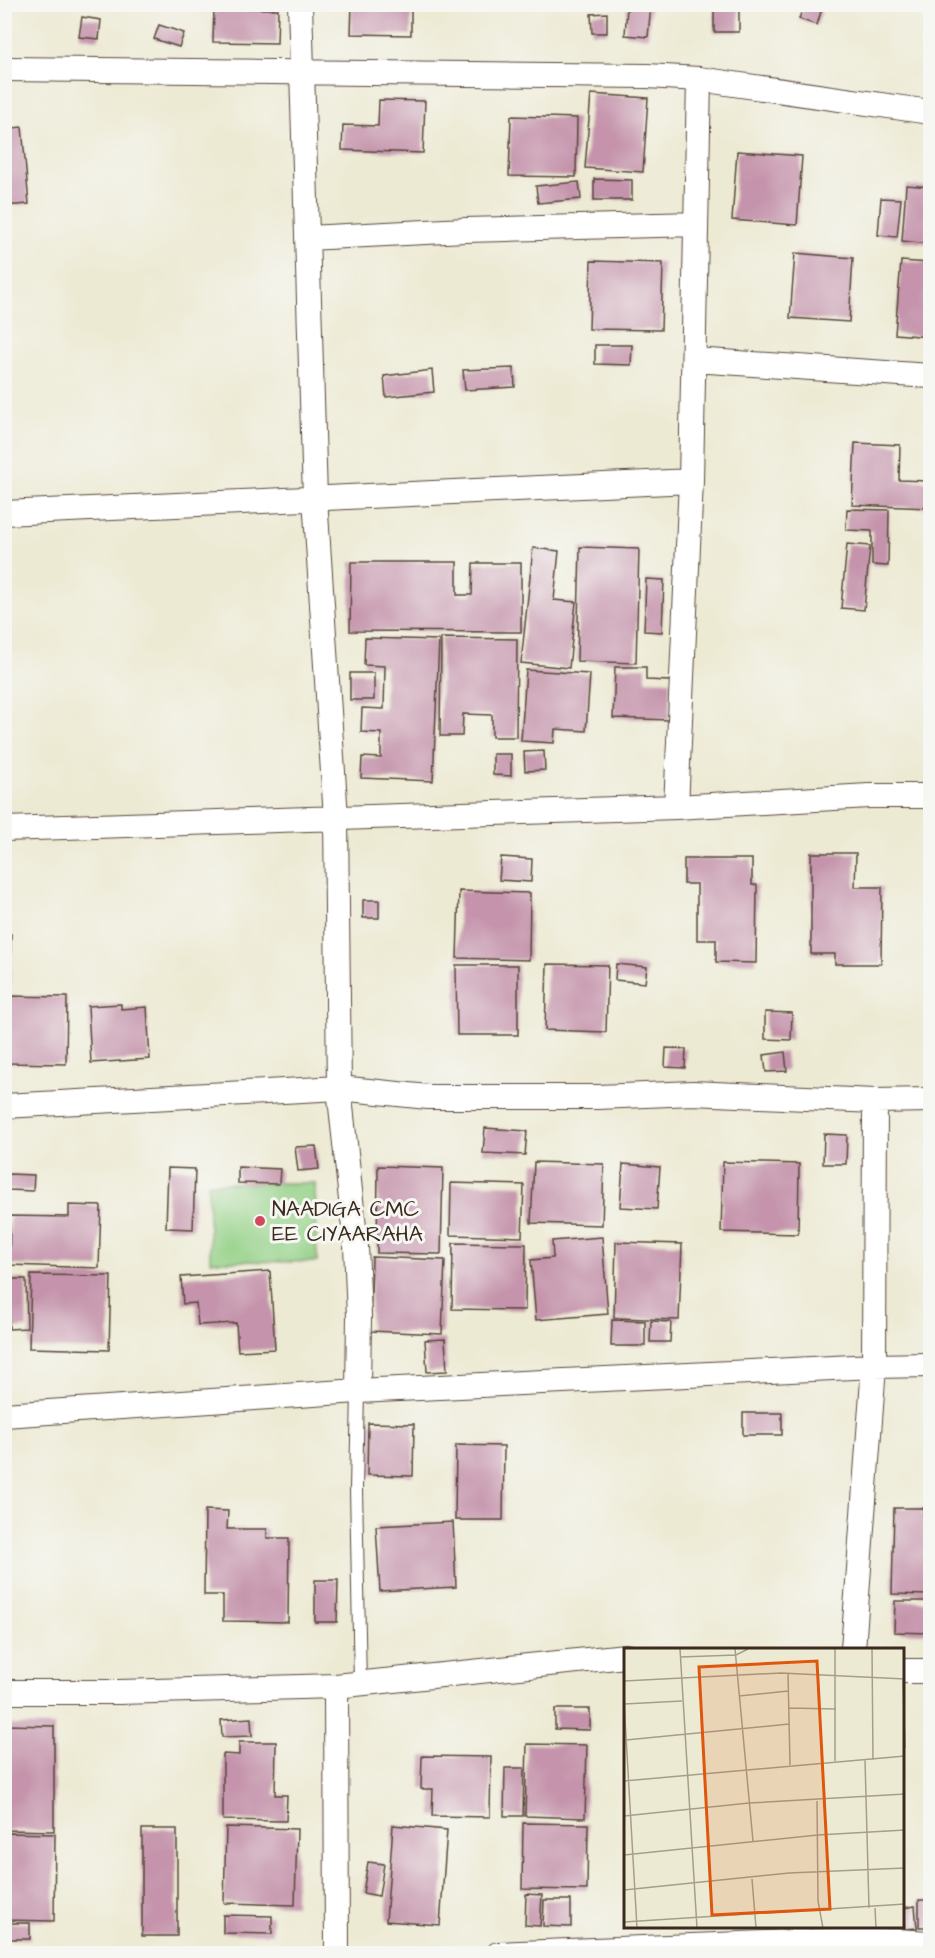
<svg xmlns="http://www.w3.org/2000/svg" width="935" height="1958" font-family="'Architects Daughter',sans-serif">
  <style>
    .green { fill: #93d085; stroke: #677d52; stroke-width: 1.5 }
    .building { fill: #c594ac }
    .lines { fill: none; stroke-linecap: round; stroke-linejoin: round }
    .service-casing { stroke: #564739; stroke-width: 14 }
    .minor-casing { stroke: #564739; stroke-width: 26 }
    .service { stroke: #fff; stroke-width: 12 }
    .minor { stroke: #fff; stroke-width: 24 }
    .poi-dot { fill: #d1495b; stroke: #f6f6f2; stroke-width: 2 }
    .labels { text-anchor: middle; stroke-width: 6; stroke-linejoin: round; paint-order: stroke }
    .poi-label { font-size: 22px; fill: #3b2a1e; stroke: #f6f6f2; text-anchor: start }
    .inset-road { fill: none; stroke: #a69d8b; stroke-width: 1.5 }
    .view { fill: #df570d; fill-opacity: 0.15; stroke: #df570d; stroke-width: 3 }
    .inset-edge { fill: none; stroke: #3b2a1e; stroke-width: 3 }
  </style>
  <rect width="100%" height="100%" fill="#f6f6f2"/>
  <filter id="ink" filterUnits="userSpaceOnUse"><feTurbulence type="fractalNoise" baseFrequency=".0167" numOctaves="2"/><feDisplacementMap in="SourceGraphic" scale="12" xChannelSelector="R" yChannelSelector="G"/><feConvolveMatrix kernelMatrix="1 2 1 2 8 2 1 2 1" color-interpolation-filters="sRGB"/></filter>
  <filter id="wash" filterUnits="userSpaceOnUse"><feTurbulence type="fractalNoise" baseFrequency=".008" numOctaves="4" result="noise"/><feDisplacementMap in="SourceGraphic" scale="24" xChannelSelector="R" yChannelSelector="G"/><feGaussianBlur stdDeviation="1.35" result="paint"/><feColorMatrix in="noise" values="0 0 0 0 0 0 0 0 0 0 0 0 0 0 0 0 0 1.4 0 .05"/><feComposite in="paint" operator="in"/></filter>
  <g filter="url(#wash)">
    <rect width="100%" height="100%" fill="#edead4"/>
    <!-- green -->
    <path class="green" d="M 208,1183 L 315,1183 L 317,1262 L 210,1261 Z"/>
    <g id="blocks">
      <!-- building -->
      <path class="building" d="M 352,4 L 411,4 L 411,35 L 351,34 Z
        M 615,4 L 651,4 L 648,37 L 625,35 L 627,7 L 615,6 Z
        M 714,4 L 739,4 L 739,32 L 714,32 Z
        M 804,4 L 823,5 L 817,25 L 799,19 Z
        M 214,8 L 278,9 L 277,43 L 213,42 Z
        M 607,13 L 607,33 L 592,33 L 591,14 Z
        M 82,17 L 101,20 L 99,39 L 79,37 Z
        M 159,25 L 184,33 L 179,47 L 154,39 Z
        M 591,94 L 648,98 L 643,172 L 585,168 Z
        M 379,100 L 425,101 L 423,153 L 342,150 L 343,125 L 378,126 Z
        M 511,116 L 577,118 L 576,177 L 509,176 Z
        M 22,127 L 29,204 L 4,206 L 4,129 Z
        M 737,151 L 802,156 L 797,225 L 732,220 Z
        M 594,179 L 632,180 L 632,200 L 594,200 Z
        M 579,182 L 581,199 L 538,203 L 536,186 Z
        M 906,185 L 930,187 L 930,244 L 902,241 Z
        M 881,198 L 901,199 L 897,237 L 878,235 Z
        M 795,253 L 853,258 L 849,322 L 790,318 Z
        M 591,261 L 663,263 L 661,330 L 589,329 Z
        M 901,261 L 930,263 L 930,337 L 895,334 Z
        M 595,345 L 632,345 L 631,365 L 595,364 Z
        M 514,368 L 515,387 L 465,390 L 463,370 Z
        M 432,370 L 434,392 L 386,397 L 384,376 Z
        M 855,443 L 900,445 L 899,480 L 928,481 L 929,457 L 930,457 L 930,508 L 852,505 Z
        M 847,509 L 889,510 L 888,566 L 872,565 L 872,531 L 846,530 Z
        M 847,544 L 870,546 L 864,610 L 841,608 Z
        M 580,547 L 639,549 L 636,663 L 577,661 Z
        M 533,548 L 559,551 L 554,600 L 576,602 L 569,668 L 521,663 Z
        M 351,562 L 457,562 L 457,595 L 472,595 L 473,563 L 521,563 L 521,632 L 350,631 Z
        M 646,579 L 664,580 L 662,632 L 644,631 Z
        M 365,638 L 439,640 L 433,781 L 361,778 L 362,757 L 381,758 L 381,733 L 361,732 L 362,708 L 384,709 L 385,666 L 364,665 Z
        M 441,638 L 517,639 L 516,737 L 492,737 L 492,715 L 463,714 L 462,736 L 440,736 Z
        M 615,667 L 646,667 L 646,680 L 670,681 L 669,720 L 613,718 Z
        M 526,670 L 590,674 L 586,731 L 555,729 L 554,743 L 521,741 Z
        M 350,673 L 374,673 L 374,700 L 350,700 Z
        M 544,751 L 545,770 L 525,771 L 524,752 Z
        M 493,754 L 511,754 L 511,776 L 493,775 Z
        M 811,853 L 856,853 L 855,887 L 882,887 L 881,964 L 835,964 L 835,954 L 811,954 Z
        M 501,857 L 532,859 L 531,882 L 499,880 Z
        M 684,859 L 752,859 L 752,885 L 757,885 L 756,963 L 716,962 L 716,940 L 697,940 L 697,884 L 684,884 Z
        M 459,891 L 530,893 L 529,960 L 457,958 Z
        M 363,900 L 379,900 L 379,918 L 363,918 Z
        M 4,934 L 11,934 L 10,987 L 4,987 Z
        M 547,964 L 608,965 L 606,1032 L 545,1030 Z
        M 616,964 L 647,967 L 645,983 L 615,980 Z
        M 456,965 L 518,965 L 518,1035 L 457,1035 Z
        M 4,996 L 67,997 L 66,1064 L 4,1063 Z
        M 121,1004 L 121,1009 L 147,1007 L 150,1059 L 91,1063 L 88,1006 Z
        M 765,1012 L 792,1013 L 791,1040 L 765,1039 Z
        M 666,1048 L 686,1049 L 685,1068 L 665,1067 Z
        M 785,1052 L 787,1071 L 766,1072 L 764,1055 Z
        M 485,1128 L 527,1131 L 525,1155 L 483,1153 Z
        M 824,1134 L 847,1135 L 846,1164 L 823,1164 Z
        M 316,1146 L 319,1169 L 298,1171 L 295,1147 Z
        M 534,1162 L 604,1164 L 602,1225 L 531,1223 Z
        M 723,1162 L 799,1164 L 798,1234 L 721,1232 Z
        M 623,1164 L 660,1167 L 657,1209 L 620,1207 Z
        M 378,1166 L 443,1168 L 441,1254 L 377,1253 Z
        M 238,1167 L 280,1169 L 279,1184 L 238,1183 Z
        M 168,1168 L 195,1169 L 193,1229 L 166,1228 Z
        M 8,1174 L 34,1175 L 33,1191 L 8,1190 Z
        M 451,1183 L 524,1185 L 522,1237 L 450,1235 Z
        M 69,1205 L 101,1206 L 99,1268 L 9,1265 L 10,1216 L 69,1217 Z
        M 602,1237 L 608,1314 L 536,1320 L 531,1260 L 553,1258 L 552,1241 Z
        M 616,1242 L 682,1244 L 679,1320 L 614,1318 Z
        M 453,1243 L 526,1244 L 525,1310 L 452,1309 Z
        M 372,1257 L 445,1260 L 442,1334 L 370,1331 Z
        M 270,1271 L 275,1349 L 238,1351 L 236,1323 L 198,1325 L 196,1303 L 183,1304 L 181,1277 Z
        M 31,1275 L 111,1276 L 109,1350 L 29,1348 Z
        M 8,1279 L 26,1279 L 27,1328 L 9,1329 Z
        M 612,1320 L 645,1321 L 645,1346 L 611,1346 Z
        M 651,1321 L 671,1322 L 670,1342 L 650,1342 Z
        M 445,1339 L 447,1371 L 427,1372 L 425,1340 Z
        M 743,1413 L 782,1413 L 782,1435 L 743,1435 Z
        M 368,1423 L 414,1424 L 413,1476 L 367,1475 Z
        M 456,1445 L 504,1446 L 503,1520 L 455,1520 Z
        M 894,1508 L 923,1508 L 923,1523 L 930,1523 L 930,1595 L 892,1594 Z
        M 205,1510 L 228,1511 L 227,1529 L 267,1529 L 267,1538 L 289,1538 L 288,1622 L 223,1621 L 223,1595 L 204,1595 Z
        M 453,1522 L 456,1587 L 380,1591 L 376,1526 Z
        M 315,1580 L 338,1580 L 337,1622 L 315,1622 Z
        M 895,1601 L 930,1601 L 930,1633 L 894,1632 Z
        M 555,1709 L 590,1709 L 590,1730 L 555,1729 Z
        M 251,1718 L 252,1736 L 222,1737 L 221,1720 Z
        M 4,1725 L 54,1726 L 54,1831 L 4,1830 Z
        M 239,1742 L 276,1742 L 275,1795 L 287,1795 L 286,1821 L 223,1820 L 223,1754 L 239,1755 Z
        M 527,1744 L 587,1745 L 585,1818 L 525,1816 Z
        M 422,1756 L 491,1757 L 490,1817 L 432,1816 L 433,1789 L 421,1789 Z
        M 505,1768 L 524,1768 L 523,1816 L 504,1816 Z
        M 523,1823 L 588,1824 L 587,1890 L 522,1889 Z
        M 393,1825 L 447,1830 L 440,1925 L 386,1921 Z
        M 226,1827 L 297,1829 L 295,1905 L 224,1903 Z
        M 142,1829 L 177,1829 L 177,1936 L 142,1936 Z
        M 4,1833 L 55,1834 L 54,1921 L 4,1920 Z
        M 368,1862 L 384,1864 L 379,1896 L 363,1893 Z
        M 526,1894 L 542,1895 L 540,1926 L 525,1925 Z
        M 544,1900 L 571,1900 L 571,1927 L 543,1926 Z
        M 919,1900 L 930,1900 L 930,1927 L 919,1927 Z
        M 915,1906 L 917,1928 L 904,1929 L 904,1908 Z
        M 223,1915 L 272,1916 L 272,1934 L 223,1933 Z
        M 5,1923 L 30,1923 L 30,1939 L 5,1939 Z"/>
    </g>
  </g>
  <g filter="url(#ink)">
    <use href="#blocks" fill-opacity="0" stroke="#564739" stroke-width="1.5"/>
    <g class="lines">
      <!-- service casing -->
      <g class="service-casing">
        <path id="service" d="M 358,1391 L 356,1489 L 360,1683"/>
      </g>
      <!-- minor casing -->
      <g class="minor-casing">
        <path id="minor" d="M 300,4 L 315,498 L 336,818 L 339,1088 L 356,1246 L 359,1316 L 358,1391
          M 4,69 L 647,76 L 699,79 L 930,112
          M 307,238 L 465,230 L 696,224
          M 694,360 L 930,376
          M 4,513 L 691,481
          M 676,807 L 691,481 L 699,79
          M 4,829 L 676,807 L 869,796 L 930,796
          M 4,1106 L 339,1088 L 428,1097 L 598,1097 L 693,1093 L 875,1101 L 930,1100
          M 4,1415 L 358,1391 L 874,1366 L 930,1365
          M 853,1649 L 874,1366 L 875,1101
          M 904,1671 L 930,1671
          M 336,1686 L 337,1954
          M 4,1692 L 119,1692 L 336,1686 L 626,1656
          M 498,1954 L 863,1939 L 930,1943"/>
      </g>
      <!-- service -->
      <use href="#service" class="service"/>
      <!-- minor -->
      <use href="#minor" class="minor"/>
    </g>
  </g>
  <!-- markers -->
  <circle class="poi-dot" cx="260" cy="1221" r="6"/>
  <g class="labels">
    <!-- poi labels -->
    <g class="poi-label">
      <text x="272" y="1216">NAADIGA CMC<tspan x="272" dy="25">EE CIYAARAHA</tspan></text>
    </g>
  </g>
  <!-- overview -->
  <g transform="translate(624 1648)">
    <rect width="280" height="280" fill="#edead4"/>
    <path class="inset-road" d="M 56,1 L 73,280M 111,1 L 129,193M 248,1 L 249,112M 56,9 L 112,7 L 124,1M 164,25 L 166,117M 279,31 L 281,100M 0,33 L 157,25 L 281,31M 115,48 L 164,43M 0,53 L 13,280M 0,56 L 58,53M 165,60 L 212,61M 2,92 L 165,76M 241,112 L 245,260M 211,113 L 211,1M 0,133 L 281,108M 193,153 L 194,253 L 199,280M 0,168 L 125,155 L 281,146M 0,207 L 194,187 L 281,182M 128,231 L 132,280M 0,242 L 165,225 L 281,220M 251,260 L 252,280M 0,274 L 281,256"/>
    <path class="view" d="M 193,13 L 206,261 L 88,267 L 75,19 Z"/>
    <rect width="280" height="280" class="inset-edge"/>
  </g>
  <!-- margin -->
  <rect width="935" height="1958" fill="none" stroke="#f6f6f2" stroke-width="24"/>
</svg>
